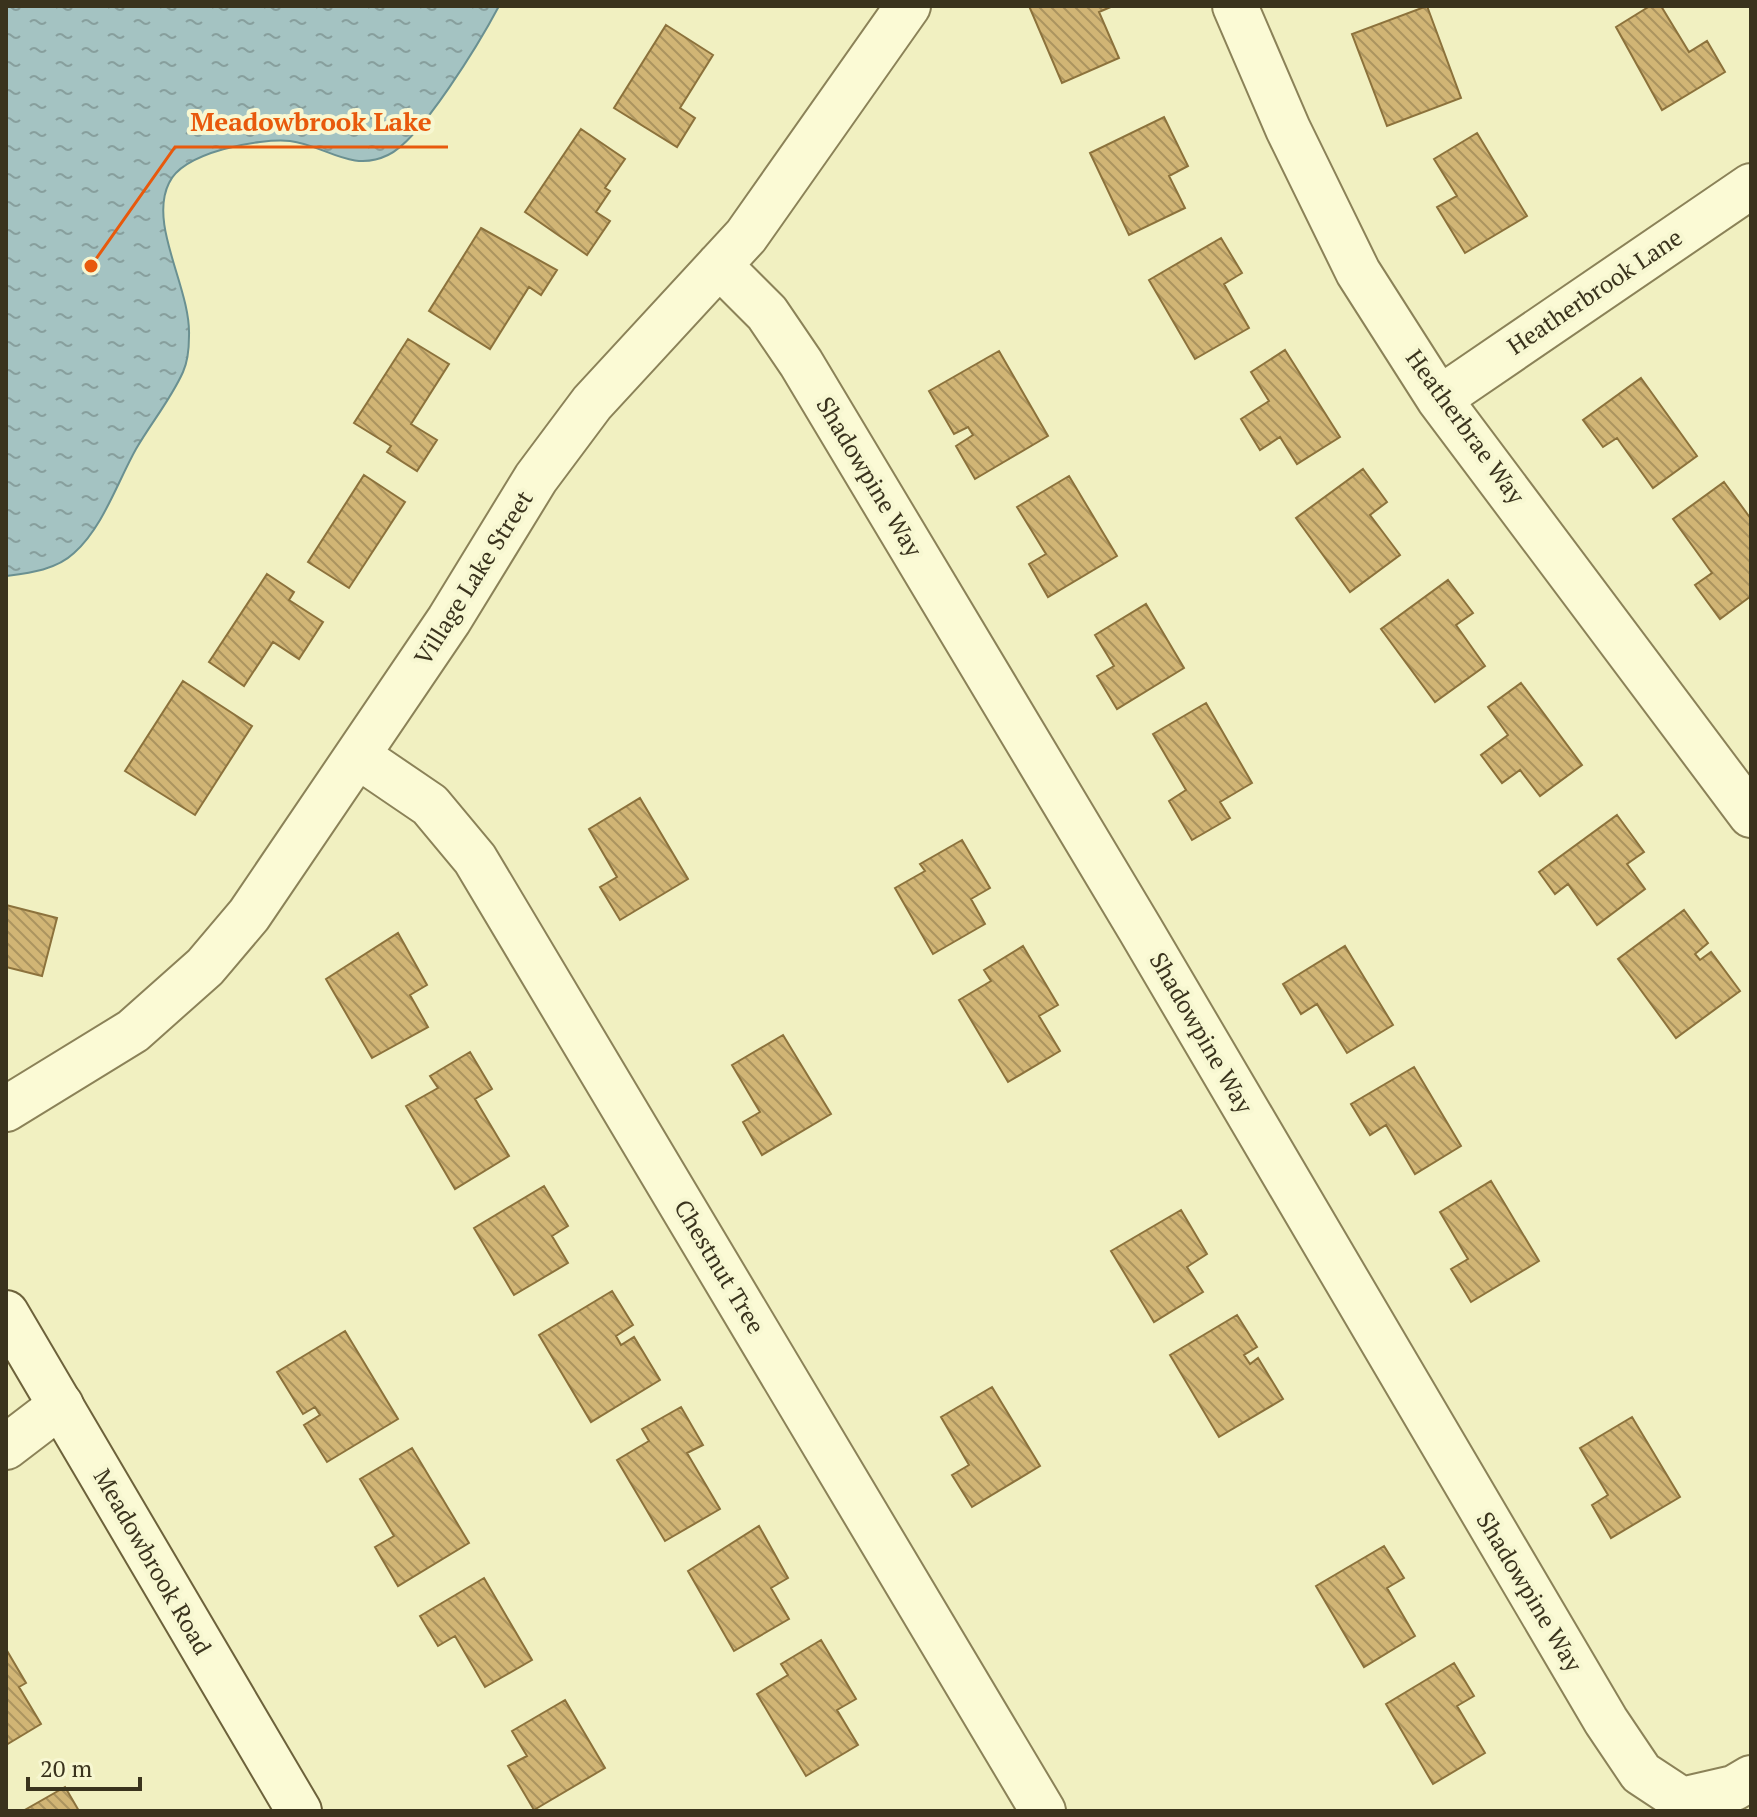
<svg xmlns="http://www.w3.org/2000/svg" width="1757" height="1817" font-family="'PT Serif',serif">
  <style>
    .water { fill: url(#water-ripples); stroke: #6a9091; stroke-width: 2 }
    .building { fill: url(#building-back-hatch); stroke: #8c723c; stroke-width: 2 }
    .lines { fill: none; stroke-linecap: round; stroke-linejoin: round }
    .street-casing { stroke: #8b8258; stroke-width: 48 }
    .secondary-casing { stroke: #6d623b; stroke-width: 48 }
    .street { stroke: #fbfad5; stroke-width: 44 }
    .secondary { stroke: #fbfad5; stroke-width: 44 }
    .labels { text-anchor: middle; stroke-width: 8; stroke-linejoin: round; paint-order: stroke }
    .street-label { font-size: 24px; fill: #3a331d; stroke: #f7f7d1 }
    .leader { fill: none; stroke: #e8590c; stroke-width: 3 }
    .callout-dot { fill: #e8590c; stroke: #f7f7d1; stroke-width: 3 }
    .callout-label { font-size: 26px; text-anchor: middle; font-weight: bold; fill: #e8590c; stroke: #f7f7d1; stroke-width: 8; stroke-linejoin: round; paint-order: stroke }
  </style>
  <defs>
    <pattern id="water-ripples" width="26" height="14" patternUnits="userSpaceOnUse" patternTransform="scale(2)"><rect width="26" height="14" fill="#a4c3c2"/><path d="M2 4q2-2 4 0t4 0M15 11q2-2 4 0t4 0" fill="none" stroke="#879f9d"/></pattern>
    <pattern id="building-back-hatch" width="6" height="6" patternUnits="userSpaceOnUse" patternTransform="scale(2)"><rect width="6" height="6" fill="#d1b575"/><path d="M-1 5l2 2M0 0l6 6M5-1l2 2" fill="none" stroke="#ab945f"/></pattern>
  </defs>
  <rect width="100%" height="100%" fill="#f1f0c1"/>
  <!-- water -->
  <path class="water" d="M 6,6 L 499,6 C 481,40 421,140 388,155 C 351,173 325,145 290,141 C 259,138 183,152 169,183 C 148,225 191,288 189,336 C 189,348 188,361 183,372 C 171,399 151,423 136,449 C 117,483 103,527 74,553 C 56,570 29,573 6,576 Z"/>
  <!-- building -->
  <path class="building" d="M 1029,6 L 1113,6 L 1099,12 L 1119,58 L 1062,83 Z
    M 1427,6 L 1461,98 L 1387,126 L 1352,34 Z
    M 1650,6 L 1661,6 L 1689,52 L 1707,41 L 1725,72 L 1662,110 L 1616,27 Z
    M 666,25 L 713,55 L 680,108 L 695,118 L 677,147 L 614,108 Z
    M 1164,117 L 1188,166 L 1169,176 L 1185,208 L 1129,235 L 1090,153 Z
    M 581,129 L 625,159 L 605,188 L 610,191 L 596,212 L 610,221 L 587,255 L 525,212 Z
    M 1477,133 L 1527,216 L 1465,253 L 1437,207 L 1457,196 L 1434,159 Z
    M 481,228 L 557,270 L 541,295 L 529,287 L 490,349 L 429,311 Z
    M 1221,238 L 1242,273 L 1224,284 L 1249,328 L 1195,359 L 1149,280 Z
    M 408,339 L 449,364 L 411,424 L 437,440 L 417,471 L 387,452 L 391,446 L 354,423 Z
    M 1285,350 L 1340,437 L 1297,464 L 1280,437 L 1260,450 L 1241,419 L 1269,401 L 1251,372 Z
    M 999,351 L 1048,436 L 975,479 L 956,446 L 973,435 L 968,427 L 954,434 L 929,391 Z
    M 1641,378 L 1697,456 L 1653,488 L 1617,438 L 1603,447 L 1583,420 Z
    M 1363,469 L 1387,502 L 1370,515 L 1400,555 L 1350,592 L 1296,518 Z
    M 364,475 L 405,502 L 349,588 L 308,562 Z
    M 1069,476 L 1117,556 L 1048,597 L 1029,564 L 1046,554 L 1017,507 Z
    M 1724,482 L 1751,519 L 1751,596 L 1720,619 L 1695,585 L 1712,573 L 1673,519 Z
    M 267,574 L 294,592 L 289,600 L 323,622 L 299,659 L 273,642 L 244,686 L 209,662 Z
    M 1448,580 L 1473,613 L 1456,625 L 1485,666 L 1435,702 L 1381,629 Z
    M 1146,604 L 1184,668 L 1117,709 L 1097,676 L 1114,666 L 1095,635 Z
    M 183,681 L 252,726 L 195,815 L 125,771 Z
    M 1521,683 L 1582,765 L 1540,796 L 1520,770 L 1502,783 L 1481,755 L 1508,735 L 1488,707 Z
    M 1206,703 L 1252,783 L 1220,802 L 1230,818 L 1192,840 L 1169,801 L 1186,790 L 1153,734 Z
    M 640,798 L 688,879 L 620,920 L 600,887 L 617,877 L 589,829 Z
    M 1617,815 L 1644,852 L 1627,864 L 1645,889 L 1597,925 L 1568,884 L 1555,894 L 1539,872 Z
    M 962,840 L 990,888 L 971,899 L 985,924 L 933,954 L 895,888 L 925,871 L 920,864 Z
    M 6,905 L 57,918 L 42,976 L 6,967 Z
    M 1684,910 L 1708,943 L 1695,954 L 1700,960 L 1711,952 L 1740,991 L 1676,1038 L 1618,959 Z
    M 398,933 L 427,985 L 410,995 L 428,1027 L 372,1058 L 326,979 Z
    M 1023,946 L 1058,1005 L 1039,1016 L 1060,1051 L 1008,1082 L 959,1000 L 991,981 L 984,970 Z
    M 1345,946 L 1393,1025 L 1347,1053 L 1317,1004 L 1301,1014 L 1283,984 Z
    M 783,1035 L 831,1114 L 762,1155 L 743,1122 L 760,1112 L 732,1065 Z
    M 470,1052 L 492,1089 L 475,1099 L 509,1156 L 455,1189 L 406,1106 L 438,1088 L 430,1076 Z
    M 1414,1067 L 1461,1146 L 1415,1174 L 1386,1125 L 1370,1135 L 1351,1104 Z
    M 1491,1181 L 1539,1261 L 1471,1302 L 1451,1269 L 1468,1259 L 1440,1212 Z
    M 544,1186 L 568,1226 L 552,1236 L 568,1263 L 514,1295 L 474,1228 Z
    M 1181,1210 L 1207,1254 L 1187,1267 L 1203,1292 L 1154,1322 L 1111,1251 Z
    M 612,1291 L 633,1325 L 616,1336 L 621,1345 L 634,1337 L 660,1380 L 591,1422 L 539,1335 Z
    M 1237,1315 L 1257,1347 L 1244,1355 L 1250,1364 L 1258,1358 L 1283,1399 L 1219,1437 L 1170,1355 Z
    M 345,1331 L 398,1419 L 327,1462 L 304,1425 L 320,1415 L 315,1407 L 303,1414 L 277,1372 Z
    M 992,1387 L 1040,1466 L 972,1507 L 952,1475 L 969,1465 L 941,1417 Z
    M 681,1407 L 703,1445 L 687,1453 L 720,1509 L 665,1541 L 617,1460 L 649,1441 L 642,1429 Z
    M 1632,1417 L 1680,1497 L 1611,1538 L 1592,1505 L 1608,1495 L 1580,1448 Z
    M 412,1448 L 469,1543 L 398,1586 L 375,1547 L 394,1536 L 360,1479 Z
    M 759,1526 L 788,1578 L 771,1588 L 789,1619 L 734,1651 L 688,1571 Z
    M 1384,1546 L 1404,1578 L 1387,1588 L 1415,1636 L 1364,1667 L 1316,1586 Z
    M 484,1578 L 532,1660 L 485,1687 L 455,1636 L 438,1646 L 420,1616 Z
    M 821,1640 L 856,1699 L 837,1710 L 858,1745 L 806,1776 L 757,1694 L 788,1675 L 781,1664 Z
    M 6,1649 L 26,1683 L 19,1687 L 41,1724 L 6,1745 Z
    M 1454,1663 L 1474,1696 L 1457,1706 L 1485,1753 L 1433,1784 L 1386,1704 Z
    M 565,1700 L 605,1768 L 534,1810 L 508,1766 L 527,1756 L 512,1731 Z
    M 65,1787 L 79,1811 L 23,1811 Z"/>
  <g class="lines">
    <!-- street casing -->
    <g class="street-casing">
      <path id="street" d="M 1235,6 L 1288,129 L 1358,272 L 1439,399 L 1751,815
        M 719,265 L 767,313 L 801,363 L 1140,929 L 1606,1721 L 1641,1773 L 1682,1800 L 1734,1788 L 1751,1778
        M 1439,399 L 1751,186
        M 358,756 L 430,805 L 475,859 L 1043,1811
        M 6,1109 L 133,1031 L 205,967 L 249,915 L 449,620 L 536,478 L 592,403 L 746,236 L 908,6
        M 6,1447 L 61,1405"/>
    </g>
    <!-- secondary casing -->
    <g class="secondary-casing">
      <path id="secondary" d="M 6,1313 L 299,1811"/>
    </g>
    <!-- street -->
    <use href="#street" class="street"/>
    <!-- secondary -->
    <use href="#secondary" class="secondary"/>
  </g>
  <g class="labels">
    <!-- street labels -->
    <g class="street-label">
      <text transform="translate(1595 292) rotate(-34)" y="8">Heatherbrook Lane</text>
      <text transform="translate(1465 427) rotate(54)" y="8">Heatherbrae Way</text>
      <text transform="translate(869 477) rotate(59)" y="8">Shadowpine Way</text>
      <text transform="translate(474 578) rotate(-58)" y="8">Village Lake Street</text>
      <text transform="translate(1201 1033) rotate(60)" y="8">Shadowpine Way</text>
      <text transform="translate(719 1267) rotate(59)" y="8">Chestnut Tree</text>
      <text transform="translate(152 1562) rotate(60)" y="8">Meadowbrook Road</text>
      <text transform="translate(1529 1592) rotate(59)" y="8">Shadowpine Way</text>
    </g>
  </g>
  <!-- callouts -->
  <path class="leader" d="M91 266L175 147H448"/>
  <circle class="callout-dot" cx="91" cy="266" r="8"/>
  <g class="callout-label">
    <text x="311" y="131">Meadowbrook Lake</text>
  </g>
  <!-- border -->
  <rect width="1757" height="1817" fill="none" stroke="#3a331d" stroke-width="16"/>
  <!-- scale -->
  <path d="M28 1777v12h112v-12" fill="none" stroke="#3a331d" stroke-width="4"/>
  <text x="40" y="1777" font-size="24" fill="#3a331d" stroke="#f7f7d1" stroke-width="6" paint-order="stroke">20 m</text>
</svg>
